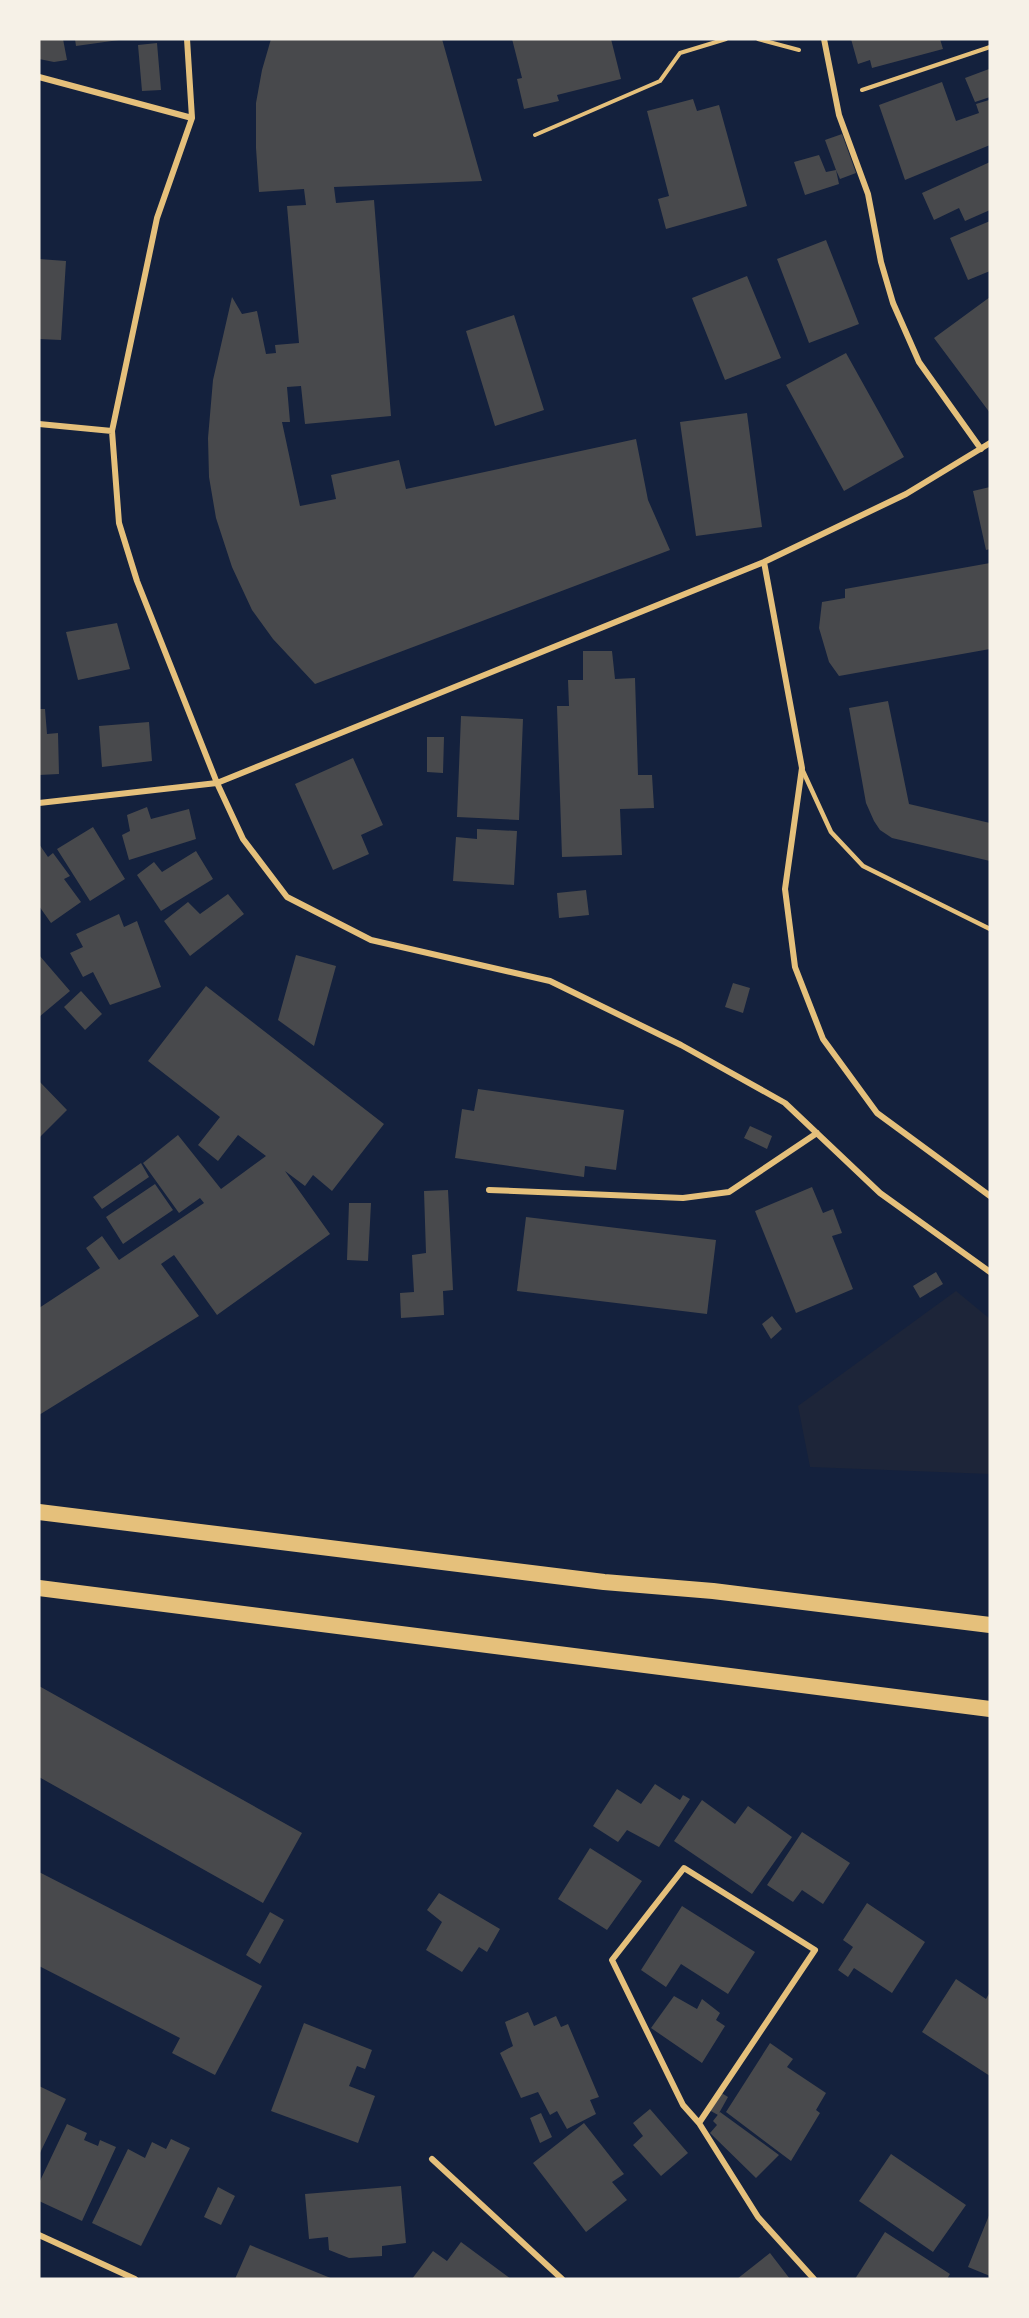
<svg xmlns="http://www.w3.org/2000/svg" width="1029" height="2318" font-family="'Fira Sans Condensed',sans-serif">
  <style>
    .green { fill: #1d2539 }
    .building { fill: #48494c }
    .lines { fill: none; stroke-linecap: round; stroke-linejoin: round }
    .path { stroke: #e5c07b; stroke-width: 4 }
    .service { stroke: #e5c07b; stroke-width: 4.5 }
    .minor { stroke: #e5c07b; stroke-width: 6 }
    .trunk { stroke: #e5c07b; stroke-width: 16 }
  </style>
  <rect width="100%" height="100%" fill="#14213d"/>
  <!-- green -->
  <path class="green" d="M 956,1291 L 990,1319 L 990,1474 L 810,1467 L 798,1406 Z"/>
  <!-- building -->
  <path class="building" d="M 39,39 L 63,39 L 67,60 L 54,62 L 39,59 Z
    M 75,39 L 119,39 L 119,40 L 76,46 Z
    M 271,39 L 442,39 L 482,181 L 334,187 L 336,203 L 374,200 L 391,416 L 305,424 L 301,386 L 287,387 L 290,422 L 282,422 L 300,506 L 336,499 L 331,475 L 399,460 L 406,489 L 636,439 L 648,500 L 670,550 L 315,684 L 273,639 L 252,610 L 232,567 L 216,518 L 209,477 L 208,438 L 213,380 L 232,297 L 242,314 L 257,311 L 266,354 L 276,353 L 275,345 L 299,343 L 287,206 L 306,205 L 304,189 L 259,192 L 256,148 L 256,103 L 262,70 Z
    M 512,39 L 611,39 L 621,79 L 557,95 L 559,101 L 524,109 L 517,79 L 522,78 Z
    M 851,39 L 940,39 L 943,49 L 872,68 L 870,60 L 858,64 Z
    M 157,43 L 161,90 L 142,91 L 138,45 Z
    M 989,69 L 990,97 L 975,102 L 965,78 Z
    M 942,82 L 956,121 L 979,113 L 976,104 L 989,100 L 990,145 L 905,180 L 879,105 Z
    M 693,99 L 697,111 L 719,105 L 747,206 L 666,229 L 658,199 L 669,196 L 647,111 Z
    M 842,134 L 856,173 L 840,179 L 836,170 L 839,184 L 805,195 L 794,162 L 819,155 L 826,172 L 836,170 L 825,140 Z
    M 990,162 L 990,210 L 965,221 L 959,208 L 934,220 L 922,193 Z
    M 990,221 L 990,271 L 968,280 L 950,238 Z
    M 826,240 L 859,324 L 809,343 L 777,259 Z
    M 39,259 L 66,261 L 61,340 L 39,339 Z
    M 747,276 L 781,358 L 725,380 L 692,298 Z
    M 990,297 L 990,413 L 934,338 Z
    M 514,315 L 544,410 L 495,426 L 466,331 Z
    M 846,353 L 904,457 L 844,491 L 786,385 Z
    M 747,413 L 762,527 L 696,536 L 680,422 Z
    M 990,487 L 990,549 L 986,550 L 973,491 Z
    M 990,563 L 990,649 L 839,676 L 829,662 L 819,628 L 822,602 L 845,598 L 845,589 Z
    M 117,623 L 130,669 L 78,680 L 66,632 Z
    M 583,651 L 612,651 L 615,679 L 635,678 L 638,775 L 652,775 L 654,808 L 620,809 L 622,855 L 562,857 L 557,706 L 569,706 L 568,680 L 583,680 Z
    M 888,701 L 909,804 L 990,823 L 990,861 L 892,838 L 880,830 L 874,821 L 866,803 L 849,708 Z
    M 39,709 L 45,709 L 47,734 L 58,733 L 59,774 L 39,775 Z
    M 461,716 L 523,719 L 519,820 L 457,817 Z
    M 149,722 L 152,761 L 102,767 L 99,726 Z
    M 427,737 L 444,737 L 443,773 L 427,772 Z
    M 353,758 L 383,825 L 361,835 L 369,854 L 333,870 L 295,784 Z
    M 147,807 L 151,819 L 189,809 L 196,839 L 129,860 L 122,835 L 130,831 L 127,815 Z
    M 93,827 L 125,879 L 90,901 L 57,849 Z
    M 477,829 L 517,831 L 514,885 L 453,881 L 456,837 L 477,839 Z
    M 39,844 L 48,857 L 53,853 L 70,876 L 64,879 L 81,902 L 51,923 L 39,906 Z
    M 196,851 L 213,879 L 161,911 L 137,875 L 154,862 L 162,872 Z
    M 586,890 L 589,915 L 559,918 L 557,893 Z
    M 228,894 L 244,914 L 190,956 L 164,921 L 188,902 L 200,914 Z
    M 119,914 L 124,927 L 137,921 L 161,987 L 110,1005 L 93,972 L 83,977 L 70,953 L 83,947 L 76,934 Z
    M 39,955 L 70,991 L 39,1017 Z
    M 296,955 L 336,966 L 314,1046 L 278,1020 Z
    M 733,983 L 750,988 L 743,1013 L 725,1007 Z
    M 206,986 L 384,1124 L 332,1191 L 313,1175 L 305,1186 L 285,1171 L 330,1234 L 217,1315 L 174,1255 L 161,1264 L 199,1316 L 39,1415 L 39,1308 L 100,1268 L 86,1248 L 102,1236 L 119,1260 L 204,1203 L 200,1198 L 179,1213 L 143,1163 L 178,1135 L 221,1189 L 266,1156 L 238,1135 L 218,1161 L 198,1145 L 220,1117 L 148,1061 Z
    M 81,991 L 102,1014 L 85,1030 L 64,1007 Z
    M 39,1081 L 67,1110 L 39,1138 Z
    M 478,1089 L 624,1110 L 616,1170 L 585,1166 L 584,1177 L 455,1158 L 462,1109 L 474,1111 Z
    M 750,1126 L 772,1136 L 767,1149 L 744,1138 Z
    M 141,1163 L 149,1177 L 102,1209 L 93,1197 Z
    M 155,1184 L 173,1210 L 123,1244 L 106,1217 Z
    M 812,1187 L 823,1213 L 833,1209 L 842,1233 L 832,1236 L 853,1289 L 796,1313 L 755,1211 Z
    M 448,1190 L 453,1290 L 443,1291 L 444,1315 L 401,1318 L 400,1293 L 414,1292 L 412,1255 L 426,1253 L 424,1191 Z
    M 349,1203 L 371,1203 L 368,1261 L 347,1260 Z
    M 526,1217 L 716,1240 L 707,1314 L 517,1291 Z
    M 936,1272 L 943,1284 L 920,1298 L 913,1286 Z
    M 772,1316 L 782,1329 L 771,1339 L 762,1324 Z
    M 39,1686 L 302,1833 L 263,1903 L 39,1777 Z
    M 655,1784 L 680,1800 L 683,1795 L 690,1799 L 659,1847 L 627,1830 L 618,1842 L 593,1826 L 617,1789 L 641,1804 Z
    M 702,1800 L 735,1824 L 748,1806 L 792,1837 L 752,1894 L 674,1841 Z
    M 802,1832 L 850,1863 L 823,1904 L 802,1890 L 793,1902 L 767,1885 Z
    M 590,1848 L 642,1881 L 607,1930 L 558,1899 Z
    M 39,1872 L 262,1986 L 215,2075 L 172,2053 L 180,2038 L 39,1966 Z
    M 439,1893 L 500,1929 L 487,1952 L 479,1947 L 462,1972 L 426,1950 L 442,1922 L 427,1910 Z
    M 867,1903 L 925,1942 L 892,1993 L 854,1968 L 848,1977 L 838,1970 L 853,1947 L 843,1940 Z
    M 682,1906 L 755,1952 L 728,1994 L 681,1964 L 666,1987 L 641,1970 Z
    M 270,1912 L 284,1920 L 260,1964 L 246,1955 Z
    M 956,1979 L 986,1999 L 990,1992 L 990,2076 L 922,2032 Z
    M 674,1996 L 697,2009 L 702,1999 L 720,2013 L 716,2020 L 725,2026 L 702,2063 L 651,2028 Z
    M 528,2012 L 534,2026 L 556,2016 L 561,2027 L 568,2024 L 599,2097 L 590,2100 L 596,2114 L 567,2129 L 557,2111 L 550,2115 L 538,2092 L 521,2098 L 500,2053 L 513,2046 L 505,2022 Z
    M 304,2023 L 372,2050 L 365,2069 L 357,2066 L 349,2086 L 375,2096 L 358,2143 L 271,2111 Z
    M 770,2043 L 793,2059 L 787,2067 L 826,2093 L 816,2110 L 820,2113 L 791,2161 L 726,2112 Z
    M 39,2086 L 66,2099 L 39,2155 Z
    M 720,2092 L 728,2097 L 718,2115 L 709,2110 Z
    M 650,2109 L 688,2153 L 661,2176 L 633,2145 L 643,2136 L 633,2123 Z
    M 720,2112 L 779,2155 L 756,2178 L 710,2133 L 717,2125 L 713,2121 Z
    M 541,2113 L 552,2137 L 540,2143 L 530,2118 Z
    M 584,2123 L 624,2174 L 612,2182 L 627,2200 L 586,2232 L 533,2163 Z
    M 67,2124 L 87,2133 L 84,2140 L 98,2146 L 100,2140 L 116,2147 L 82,2221 L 39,2201 L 39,2183 Z
    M 171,2139 L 190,2148 L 141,2246 L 92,2223 L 128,2149 L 145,2158 L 152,2142 L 166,2149 Z
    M 891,2154 L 966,2205 L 933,2252 L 859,2201 Z
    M 401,2186 L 406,2243 L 382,2246 L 382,2256 L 349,2258 L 329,2250 L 328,2237 L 309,2239 L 305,2194 Z
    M 218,2187 L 235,2196 L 221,2225 L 204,2217 Z
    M 990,2213 L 990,2276 L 968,2267 Z
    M 885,2232 L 950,2274 L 947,2279 L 855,2279 Z
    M 461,2242 L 511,2279 L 412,2279 L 433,2251 L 447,2261 Z
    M 250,2245 L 333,2279 L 235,2279 Z
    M 770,2253 L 790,2279 L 737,2279 Z"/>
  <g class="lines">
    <!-- path -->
    <path class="path" d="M 758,39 L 799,50
      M 862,90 L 990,47
      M 535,135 L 660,81 L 680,53 L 726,39"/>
    <!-- service -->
    <path class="service" d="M 802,769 L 831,832 L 863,866 L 990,929"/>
    <!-- minor -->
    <path class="minor" d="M 187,39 L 192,118 L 157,218 L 112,431 L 119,523 L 137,581 L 217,783 L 243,839 L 287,897 L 371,940 L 550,981 L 681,1045 L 785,1103 L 880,1193 L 990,1272
      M 824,39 L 839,115 L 868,194 L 881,262 L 893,303 L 919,362 L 981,449
      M 39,77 L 192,118
      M 39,424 L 112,431
      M 764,562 L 802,768 L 785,889 L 795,967 L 823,1039 L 877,1113 L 990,1196
      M 39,803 L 217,783 L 764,562 L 906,494 L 990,443
      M 489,1190 L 683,1198 L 729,1192 L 817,1133
      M 699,2123 L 815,1950 L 684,1868 L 612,1960 L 683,2105 L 699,2123 L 758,2217 L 814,2279
      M 432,2159 L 562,2279
      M 39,2235 L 135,2279"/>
    <!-- trunk -->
    <path class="trunk" d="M 39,1512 L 604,1582 L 713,1591 L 990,1625
      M 39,1588 L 990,1709"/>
  </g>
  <!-- border -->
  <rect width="1029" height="2318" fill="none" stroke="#f6f1e7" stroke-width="81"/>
</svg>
